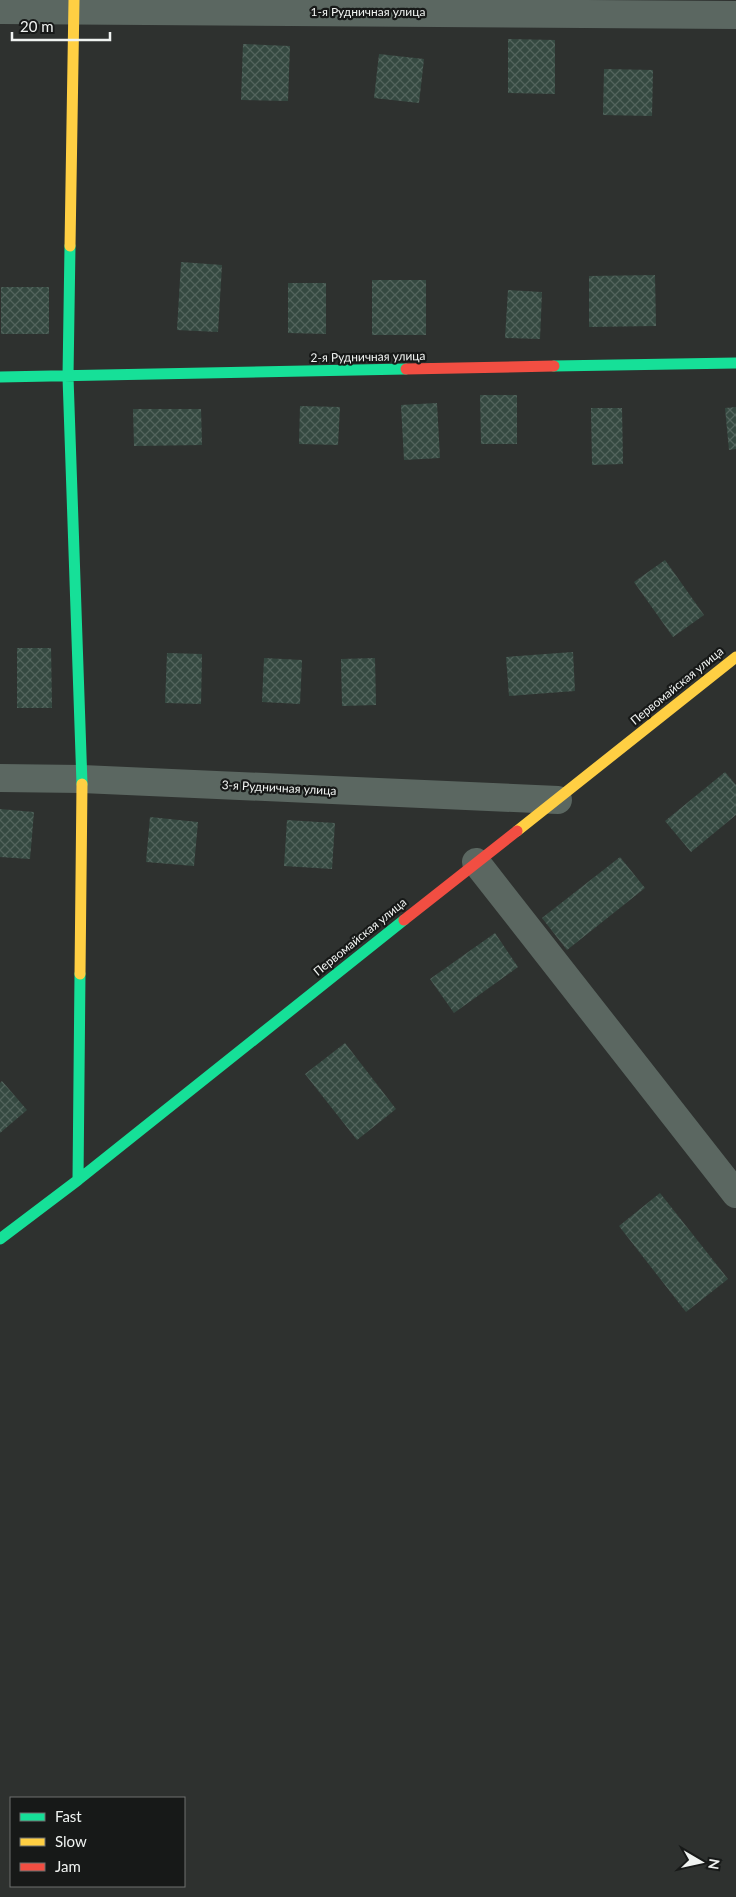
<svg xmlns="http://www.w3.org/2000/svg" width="736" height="1897" font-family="Lato,sans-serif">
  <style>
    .building { fill: url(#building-cross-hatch) }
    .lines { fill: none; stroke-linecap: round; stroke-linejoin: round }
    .street { stroke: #5b6761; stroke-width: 28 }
    .fast { stroke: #16e098; stroke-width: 11 }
    .slow { stroke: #ffcf43; stroke-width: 11 }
    .jam { stroke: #f24e42; stroke-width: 11 }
    .labels { text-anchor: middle; stroke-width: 4.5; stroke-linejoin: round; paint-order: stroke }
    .street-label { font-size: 12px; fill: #f0f3f1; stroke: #171918 }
  </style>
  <defs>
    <pattern id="building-cross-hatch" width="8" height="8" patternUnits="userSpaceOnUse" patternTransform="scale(1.25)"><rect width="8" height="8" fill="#354941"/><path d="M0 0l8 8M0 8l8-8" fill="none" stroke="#53645d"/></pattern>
  </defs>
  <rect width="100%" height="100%" fill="#2e312f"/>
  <!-- building -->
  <path class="building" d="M 508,39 L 555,40 L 555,94 L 508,93 Z
    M 243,44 L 290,46 L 288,101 L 241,100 Z
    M 379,54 L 424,59 L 419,103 L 374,98 Z
    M 604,69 L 653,70 L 652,116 L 603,115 Z
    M 181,262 L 222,265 L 218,332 L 177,330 Z
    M 655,275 L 656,326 L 589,327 L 589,276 Z
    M 372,280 L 426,280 L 426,335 L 372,335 Z
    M 288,283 L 326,283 L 326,334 L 288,333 Z
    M 1,287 L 49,287 L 49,334 L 1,334 Z
    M 508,290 L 542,292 L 540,339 L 505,338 Z
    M 480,395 L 517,395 L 517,444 L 481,444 Z
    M 437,403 L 440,458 L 404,460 L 401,405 Z
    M 300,406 L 340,407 L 338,445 L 299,444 Z
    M 736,407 L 736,449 L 729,450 L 725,408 Z
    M 591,408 L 622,408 L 623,464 L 592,465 Z
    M 133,409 L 201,409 L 202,445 L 134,446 Z
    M 665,560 L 704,615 L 673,637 L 634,582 Z
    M 17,648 L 51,648 L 52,708 L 17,708 Z
    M 573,652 L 575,691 L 509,696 L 506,657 Z
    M 167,653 L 202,654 L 201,704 L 165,703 Z
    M 264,658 L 302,660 L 300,704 L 262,702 Z
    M 375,658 L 376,705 L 342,706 L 341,659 Z
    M 725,772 L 736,785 L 736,815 L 691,852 L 665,821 Z
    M 0,809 L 34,812 L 30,859 L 0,857 Z
    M 150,817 L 198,822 L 194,866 L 146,862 Z
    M 287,820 L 335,823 L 332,869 L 284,866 Z
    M 620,857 L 645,888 L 567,950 L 542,918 Z
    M 495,933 L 518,967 L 454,1013 L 430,979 Z
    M 345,1043 L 396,1109 L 357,1140 L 305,1074 Z
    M 2,1081 L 27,1110 L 0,1133 L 0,1083 Z
    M 660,1193 L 728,1279 L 686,1312 L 619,1226 Z"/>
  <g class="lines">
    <!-- street -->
    <path class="street" d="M 0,10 L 736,15
      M 0,778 L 82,779 L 558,800
      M 476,862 L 736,1194"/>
    <!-- fast -->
    <path class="fast" d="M 70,246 L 68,377 L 82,784
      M 554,366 L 736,363
      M 0,377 L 406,369
      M 78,1180 L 80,974
      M 0,1239 L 78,1180 L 404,920"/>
    <!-- slow -->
    <path class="slow" d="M 70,246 L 74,0
      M 517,831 L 736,657
      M 80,974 L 82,784"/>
    <!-- jam -->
    <path class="jam" d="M 406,369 L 554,366
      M 404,920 L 517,831"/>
  </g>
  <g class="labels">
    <!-- street labels -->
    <g class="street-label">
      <text x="368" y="16">1-я Рудничная улица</text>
      <text transform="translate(368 357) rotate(-1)" y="4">2-я Рудничная улица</text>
      <text transform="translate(677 686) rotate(-39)" y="4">Первомайская улица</text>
      <text transform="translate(279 788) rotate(3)" y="4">3-я Рудничная улица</text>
      <text transform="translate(360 937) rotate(-39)" y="4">Первомайская улица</text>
    </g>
  </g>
  <!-- legend -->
  <rect x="10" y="1797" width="175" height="90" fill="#171918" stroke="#6e706f"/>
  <rect x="20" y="1813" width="25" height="8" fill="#16e098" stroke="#6e706f"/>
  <text x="55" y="1822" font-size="15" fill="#f0f3f1">Fast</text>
  <rect x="20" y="1838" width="25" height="8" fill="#ffcf43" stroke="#6e706f"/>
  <text x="55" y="1847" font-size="15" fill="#f0f3f1">Slow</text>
  <rect x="20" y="1863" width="25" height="8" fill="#f24e42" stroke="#6e706f"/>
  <text x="55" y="1872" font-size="15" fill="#f0f3f1">Jam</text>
  <!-- north arrow -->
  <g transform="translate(701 1862) rotate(99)" stroke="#171918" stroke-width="4" paint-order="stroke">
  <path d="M0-4L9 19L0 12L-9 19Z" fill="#f0f3f1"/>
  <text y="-8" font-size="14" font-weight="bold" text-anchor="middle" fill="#f0f3f1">N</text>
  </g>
  <!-- scale -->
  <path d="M12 32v8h98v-8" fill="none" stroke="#f0f3f1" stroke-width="2.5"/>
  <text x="20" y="32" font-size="15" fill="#f0f3f1" stroke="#171918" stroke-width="4" paint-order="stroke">20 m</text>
</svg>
